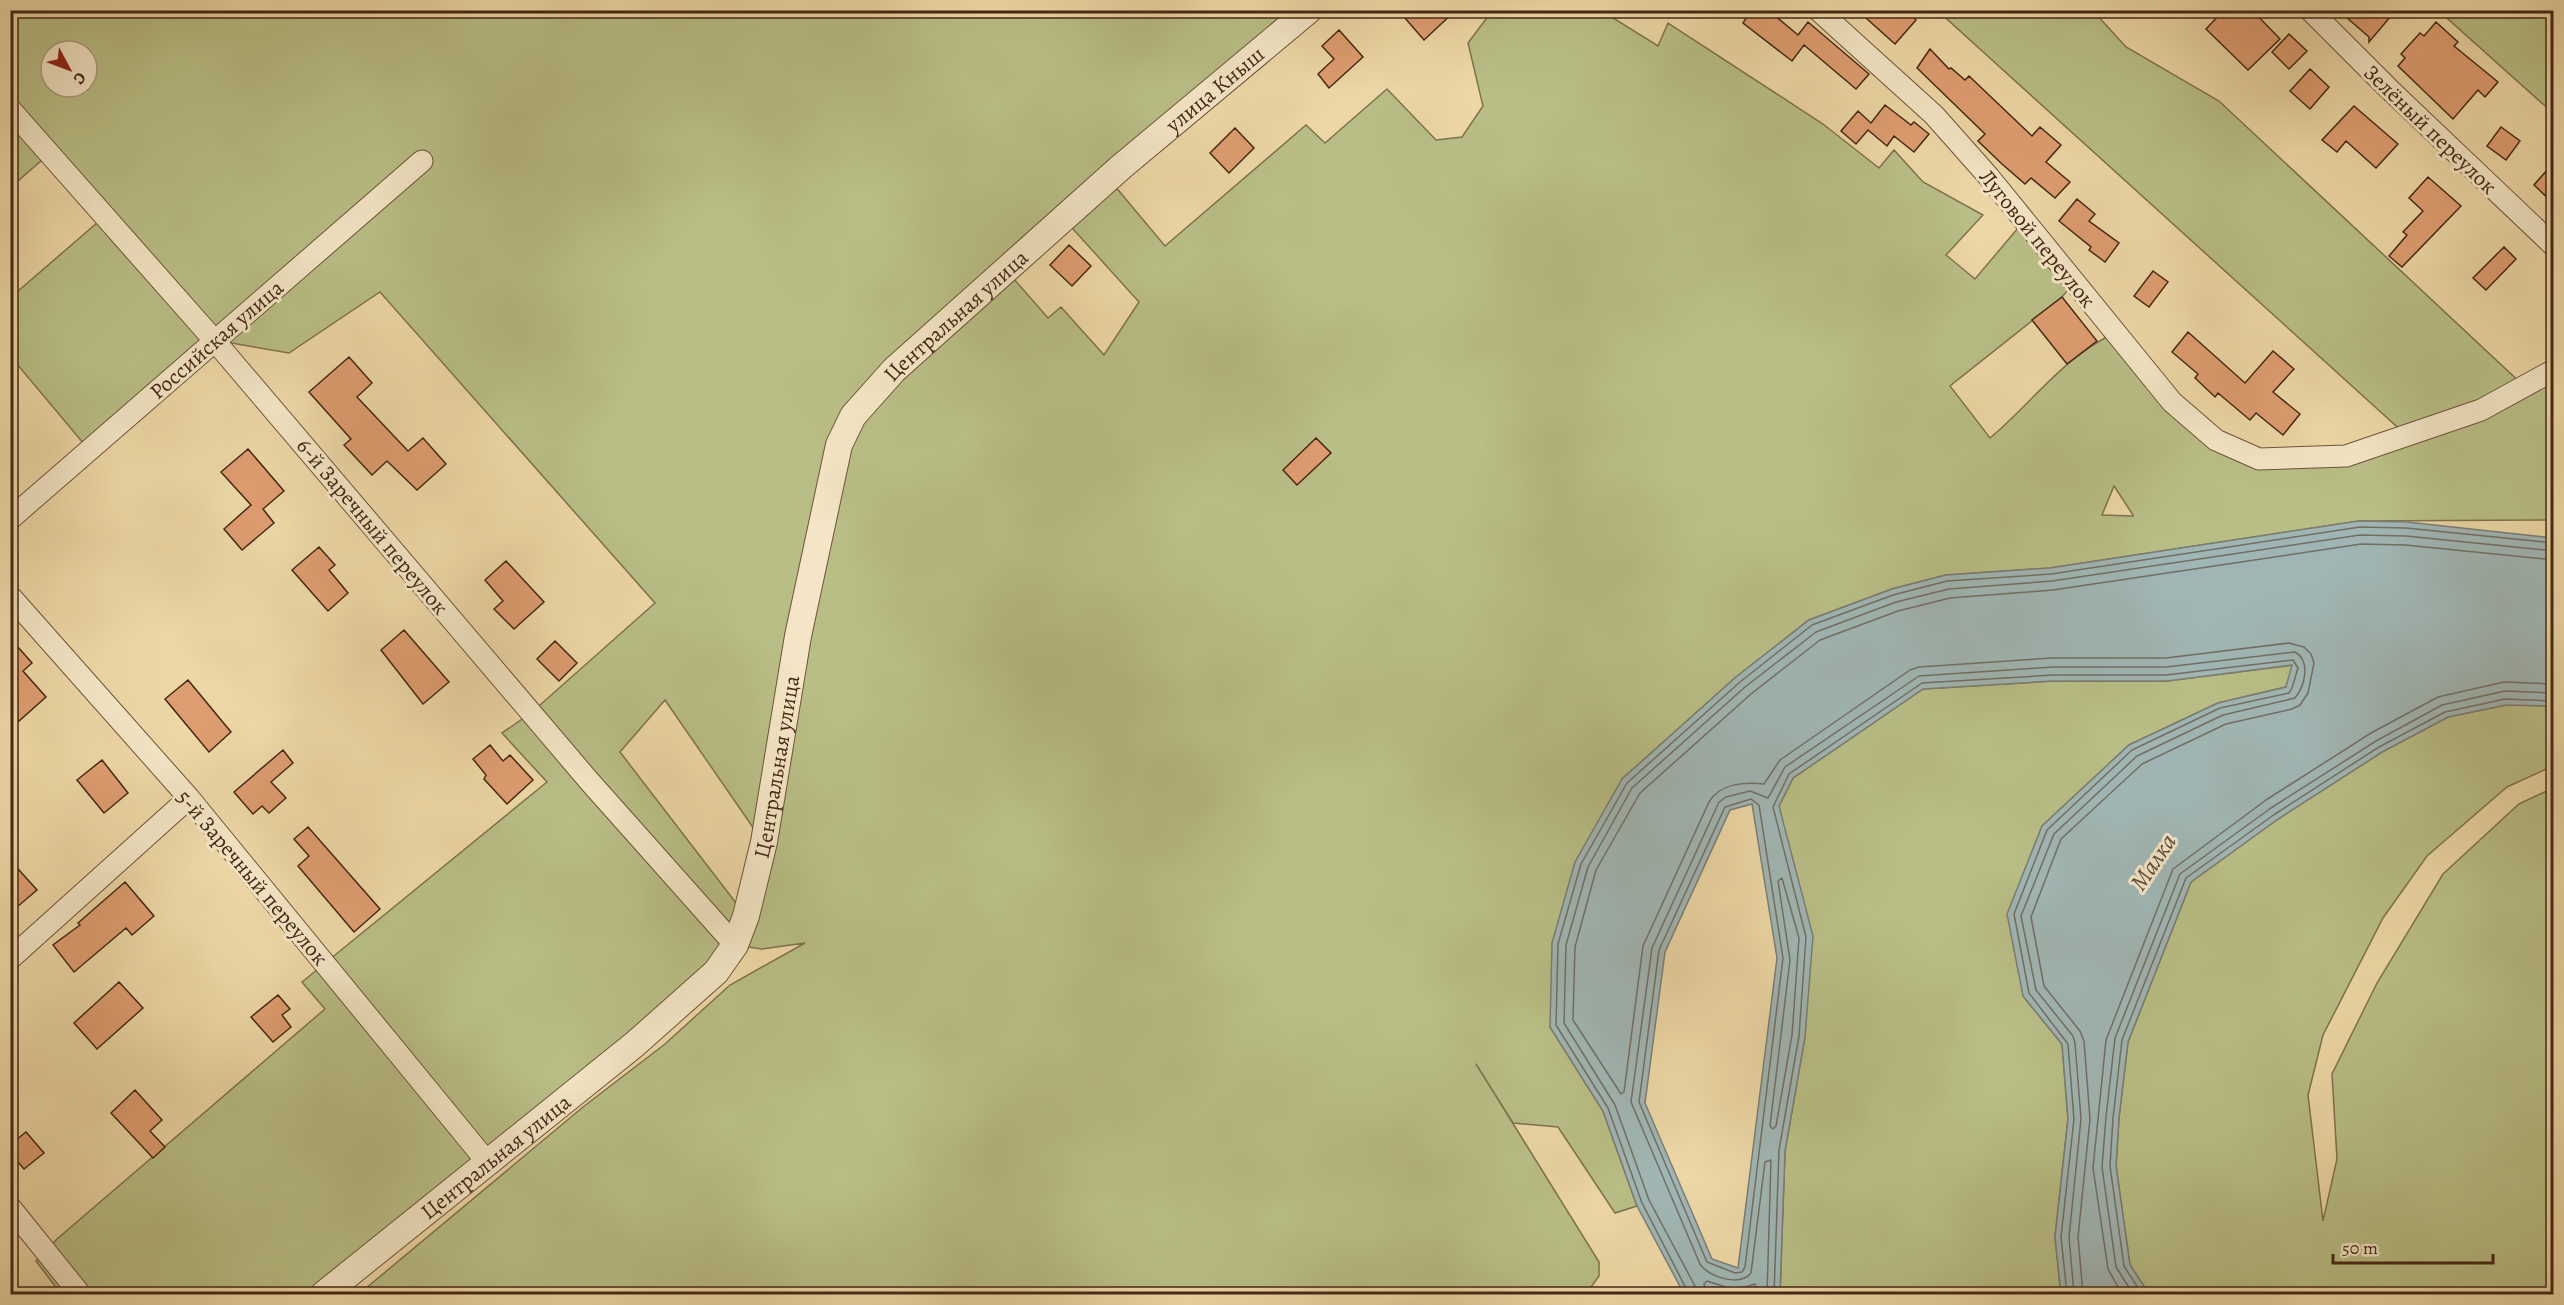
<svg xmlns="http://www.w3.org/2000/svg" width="2564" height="1305" font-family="Alegreya,serif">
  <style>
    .green { fill: #b9be86; stroke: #7f724e; stroke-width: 1.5; fill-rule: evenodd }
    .water { fill: #a0b6b4; stroke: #7c7d74; stroke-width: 1.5; fill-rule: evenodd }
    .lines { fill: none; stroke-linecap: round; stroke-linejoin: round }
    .shore { stroke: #726e64; stroke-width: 1.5 }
    .building { fill: #de9d70; stroke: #452715; stroke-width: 1.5 }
    .minor-casing { stroke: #6f5339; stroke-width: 23 }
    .tertiary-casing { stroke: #6f5339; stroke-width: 28 }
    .minor { stroke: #f3e5c5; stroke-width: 21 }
    .tertiary { stroke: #f3e5c5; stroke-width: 26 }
    .labels { text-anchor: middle; stroke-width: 6; stroke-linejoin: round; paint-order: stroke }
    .street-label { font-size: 22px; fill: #452715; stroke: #f3e5c5 }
    .water-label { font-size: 24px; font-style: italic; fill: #5c4b3d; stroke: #f3e5c5 }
  </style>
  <rect width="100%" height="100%" fill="#edd7a6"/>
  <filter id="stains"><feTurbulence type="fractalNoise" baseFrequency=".00333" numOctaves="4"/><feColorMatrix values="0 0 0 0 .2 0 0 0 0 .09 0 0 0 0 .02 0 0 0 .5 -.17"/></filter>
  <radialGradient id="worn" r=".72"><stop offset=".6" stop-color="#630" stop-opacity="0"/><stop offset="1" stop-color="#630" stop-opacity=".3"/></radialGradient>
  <!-- green -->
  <path class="green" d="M 11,11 L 1309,11 L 1109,179 L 1165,246 L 1306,125 L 1325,143 L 1387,89 L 1436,140 L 1462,137 L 1483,106 L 1468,43 L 1492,11 L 1602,11 L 1658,46 L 1668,23 L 1823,124 L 1879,168 L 1894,150 L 1923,182 L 1983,215 L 1946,255 L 1975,279 L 2024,221 L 2074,283 L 2062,297 L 1950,386 L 1990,438 C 2031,404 2064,356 2115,333 L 2172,402 L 2259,459 L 2346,456 L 2406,435 L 1938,11 L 2098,11 L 2095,13 L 2126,47 L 2219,101 L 2524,386 L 2553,370 L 2553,520 L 2359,521 L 2050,568 L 1946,575 L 1892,589 L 1809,620 L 1736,677 L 1622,779 L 1550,1027 L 1603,1111 L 1637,1206 L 1615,1213 L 1558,1127 L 1513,1123 L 1476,1064 L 1599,1262 L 1599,1276 L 1586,1294 L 359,1294 L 583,1107 L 665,1044 L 730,985 L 805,943 L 762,949 L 735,945 L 324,1294 L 61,1294 L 36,1261 L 57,1239 L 325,1009 L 302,982 L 547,782 L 502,733 L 531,713 L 655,603 L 380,292 L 289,353 L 214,340 L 89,450 L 11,357 L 10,298 L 105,216 L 50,153 L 11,187 ZM 51,51 L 87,51 L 87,87 L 51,87 ZM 1064,219 L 1139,302 L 1104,355 L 1061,307 L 1048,318 L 1006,270 ZM 2114,486 L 2133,515 L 2133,516 L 2102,515 ZM 665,700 L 763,842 L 746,916 L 620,752 Z
    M 2439,11 L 2553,11 L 2553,113 Z
    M 2293,665 L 2286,687 L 2218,703 L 2129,745 L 2042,826 L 2023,996 L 2062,1044 L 2068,1119 L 2055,1237 L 2061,1294 L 1780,1294 L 1785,1151 L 1805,1037 L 1779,806 L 1793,778 L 1923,689 L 2053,681 L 2167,681 Z
    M 2506,705 L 2553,706 L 2553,766 L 2507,787 L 2427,856 L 2383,918 L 2323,1035 L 2308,1095 L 2323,1221 L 2337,1159 L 2332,1074 L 2377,983 L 2443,874 L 2519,804 L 2553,788 L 2553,1294 L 2149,1294 L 2130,1265 L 2116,1166 L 2119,1118 L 2128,1042 L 2191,882 L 2278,819 L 2382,752 L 2448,717 Z"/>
  <!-- water -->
  <path class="water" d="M 2359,521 L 2407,522 L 2553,538 L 2553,706 L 2506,705 L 2448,717 L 2382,752 L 2278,819 L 2191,882 L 2128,1042 L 2119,1118 L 2116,1166 L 2130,1265 L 2149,1294 L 2061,1294 L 2055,1237 L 2068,1119 L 2062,1044 L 2023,996 L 2007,914 L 2042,826 L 2129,745 L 2218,703 L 2286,687 L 2292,665 L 2167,681 L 2053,681 L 1923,689 L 1793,778 L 1779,806 L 1813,936 L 1805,1037 L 1785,1151 L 1780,1294 L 1684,1294 L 1637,1206 L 1603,1111 L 1550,1027 L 1552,943 L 1575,862 L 1622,779 L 1736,677 L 1809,620 L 1892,589 L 1946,575 L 2050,568 ZM 1752,804 L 1777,958 L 1738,1268 L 1712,1259 L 1645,1103 L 1665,952 L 1730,810 Z"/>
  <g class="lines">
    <!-- shore -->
    <path class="shore" d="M 1751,799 L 1759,805 L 1783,958 L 1745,1267 L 1742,1272 L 1735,1273 L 1707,1262 L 1639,1102 L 1659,950 L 1725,807 Z
      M 1782,878 L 1799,938 L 1792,1035 L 1776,1126 L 1773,1129 L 1770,1126 L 1790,960 L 1778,881 Z
      M 1689,1294 L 1642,1203 L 1608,1108 L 1556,1025 L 1558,944 L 1581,864 L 1627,783 L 1740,682 L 1812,625 L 1893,595 L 1947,581 L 2051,574 L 2360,527 L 2406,528 L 2554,543
      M 1697,1294 L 1695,1286 L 1649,1200 L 1615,1105 L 1564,1023 L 1566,945 L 1588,867 L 1632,788 L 1745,687 L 1816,632 L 1896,602 L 1949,589 L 2052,581 L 2360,535 L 2406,536 L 2554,551
      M 1706,1294 L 1704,1284 L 1707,1281 L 1735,1290 L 1755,1284 L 1758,1294
      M 1767,1294 L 1771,1160 L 1765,1162 L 1751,1273 C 1740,1287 1708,1277 1700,1264 L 1631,1102 L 1652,948 L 1719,802 L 1726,797 L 1750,791 L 1768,798 L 1785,767 L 1919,676 L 2053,667 L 2166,667 L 2295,652 C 2311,661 2305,686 2295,698 L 2223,715 L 2137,756 L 2054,834 L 2021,916 L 2036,990 L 2073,1036 L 2075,1043 L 2081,1119 L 2069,1237 L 2074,1294
      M 1774,1294 L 1779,1150 L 1799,1036 L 1806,937 L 1773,807 L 1789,774 L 1922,683 L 2053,675 L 2166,675 L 2293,660 L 2298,668 L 2292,688 L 2289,693 L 2220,708 L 2132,750 L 2047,830 L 2014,914 L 2029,993 L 2068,1044 L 2074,1119 L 2061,1237 L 2067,1294
      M 2083,1294 L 2078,1237 L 2090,1119 L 2084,1041 L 2080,1031 L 2044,986 L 2031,917 L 2061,839 L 2142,764 L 2226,724 L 2292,709 L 2300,705 L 2308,693 L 2314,663 L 2311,654 L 2304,647 L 2289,643 L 2166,658 L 2052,658 L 1919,667 L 1910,670 L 1780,760 L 1764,784 C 1746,782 1720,783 1709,802 L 1643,946 L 1624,1092 L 1621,1094 L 1573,1020 L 1575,947 L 1596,870 L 1640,793 L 1751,694 L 1820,640 L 1898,611 L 1950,598 L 2053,590 L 2361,544 L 2405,545 L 2554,560
      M 2122,1294 L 2108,1269 L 2093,1168 L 2106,1040 L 2173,869 L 2266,800 L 2371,733 L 2438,697 L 2504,682 L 2554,684
      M 2133,1294 L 2116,1267 L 2102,1167 L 2106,1117 L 2115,1038 L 2180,874 L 2271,808 L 2376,741 L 2442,705 L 2505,691 L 2554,693
      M 2142,1294 L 2124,1266 L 2110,1166 L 2113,1118 L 2122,1040 L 2186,878 L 2275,814 L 2379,747 L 2445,712 L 2505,699 L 2554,701"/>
  </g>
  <!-- building -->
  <path class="building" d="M 1398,10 L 1456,10 L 1424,40 Z
    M 1751,10 L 1768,10 L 1798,35 L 1808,22 L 1869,74 L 1856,89 L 1804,45 L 1792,61 L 1743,23 Z
    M 1857,10 L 1906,10 L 1916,20 L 1895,44 Z
    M 2224,10 L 2252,10 L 2280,39 L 2248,70 L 2206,29 Z
    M 2338,10 L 2396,10 L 2369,42 L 2369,37 Z
    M 2436,22 L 2458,42 L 2454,46 L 2498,82 L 2485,97 L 2478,90 L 2453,119 L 2398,66 L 2405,58 L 2401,54 L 2420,33 L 2424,36 Z
    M 1339,30 L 1363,57 L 1329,88 L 1318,74 L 1334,59 L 1322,46 Z
    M 2289,34 L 2307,51 L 2289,69 L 2272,52 Z
    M 1930,49 L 1949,69 L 1951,68 L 1965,80 L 1969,76 L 2032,136 L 2040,127 L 2061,145 L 2046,162 L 2070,182 L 2055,198 L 2031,178 L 2025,184 L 2002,164 L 1978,141 L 1985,134 L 1917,68 Z
    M 2310,69 L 2329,87 L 2310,109 L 2290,91 Z
    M 1885,105 L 1911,125 L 1914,122 L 1929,134 L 1914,152 L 1894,136 L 1887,146 L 1868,130 L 1856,144 L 1841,131 L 1858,111 L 1871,123 Z
    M 2354,106 L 2398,144 L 2376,168 L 2346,141 L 2337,152 L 2322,140 Z
    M 2501,127 L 2520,141 L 2506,160 L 2487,146 Z
    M 1235,128 L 1254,148 L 1229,173 L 1210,153 Z
    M 2553,163 L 2553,203 L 2534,185 Z
    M 2428,177 L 2461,206 L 2402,267 L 2389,256 L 2407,235 L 2403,232 L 2423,211 L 2409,198 Z
    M 2077,199 L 2095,214 L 2089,221 L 2119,243 L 2105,262 L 2089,250 L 2091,247 L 2059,221 Z
    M 1069,245 L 1091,266 L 1072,286 L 1050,265 Z
    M 2504,247 L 2516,259 L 2486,290 L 2473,278 Z
    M 2153,271 L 2168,282 L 2149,307 L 2134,296 Z
    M 2062,297 L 2097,341 L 2067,364 L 2032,320 Z
    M 2188,332 L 2245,383 L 2273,351 L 2294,369 L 2273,392 L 2300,414 L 2283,435 L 2256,413 L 2250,420 L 2218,393 L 2215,397 L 2195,378 L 2198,374 L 2172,352 Z
    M 349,357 L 372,383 L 357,397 L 408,451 L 423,438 L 446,464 L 417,490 L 387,461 L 372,475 L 344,445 L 351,439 L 309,392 Z
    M 1316,438 L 1331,453 L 1297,485 L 1283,470 Z
    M 248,449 L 284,491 L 263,509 L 274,523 L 242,550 L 224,529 L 251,505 L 221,472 Z
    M 319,547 L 335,565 L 329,570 L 348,593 L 328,611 L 292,570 Z
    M 506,561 L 544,602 L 514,629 L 494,609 L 503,601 L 485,580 Z
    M 404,630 L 449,682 L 423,704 L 381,650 Z
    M 10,638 L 32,663 L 23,671 L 46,697 L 10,729 Z
    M 555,641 L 577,663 L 559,681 L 537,659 Z
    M 188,680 L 231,732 L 209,752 L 165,699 Z
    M 490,745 L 503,761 L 510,755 L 533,780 L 507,804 L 484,779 L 486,775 L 473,759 Z
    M 283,750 L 293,763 L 271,782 L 286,798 L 269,813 L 262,806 L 253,814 L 234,792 Z
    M 102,760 L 128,793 L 104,813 L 77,780 Z
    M 308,827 L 380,909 L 354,932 L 298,866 L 309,856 L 294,839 Z
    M 10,860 L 37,890 L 10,913 Z
    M 125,882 L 154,916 L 132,935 L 126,928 L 74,972 L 53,945 L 80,925 L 78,923 Z
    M 119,982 L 143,1008 L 97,1049 L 74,1023 Z
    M 278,995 L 290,1009 L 282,1015 L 291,1027 L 273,1042 L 251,1017 Z
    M 135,1090 L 162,1120 L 150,1131 L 165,1147 L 153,1158 L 111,1113 Z
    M 26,1132 L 44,1153 L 24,1169 L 10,1153 L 10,1145 Z"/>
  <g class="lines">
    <!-- minor casing -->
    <g class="minor-casing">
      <path id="minor" d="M 1818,10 L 1934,115 L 1989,177 L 2172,402 L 2216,440 L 2259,459 L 2346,456 L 2481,410 L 2554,370
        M 2310,10 L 2389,89 L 2554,246
        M 10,109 L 214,340 L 590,782 L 735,945
        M 10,519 L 422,161
        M 10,596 L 189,798 L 488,1163
        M 10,959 L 189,798
        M 10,1207 L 80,1294"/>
    </g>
    <!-- tertiary casing -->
    <g class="tertiary-casing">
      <g id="tertiary">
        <path id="s1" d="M 324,1294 L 635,1044 L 716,972 L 735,945 L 746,916 L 764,842 L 798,636 L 839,445 L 853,416 L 894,370 L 1121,167 L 1309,10"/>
      </g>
    </g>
    <!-- minor -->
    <use href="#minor" class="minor"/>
    <!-- tertiary -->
    <use href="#tertiary" class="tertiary"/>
  </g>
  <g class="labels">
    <!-- street labels -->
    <g class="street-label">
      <text dy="8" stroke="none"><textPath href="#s1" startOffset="1572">улица Кныш</textPath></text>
      <text transform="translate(2431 129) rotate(44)" y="8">Зелёный переулок</text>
      <text transform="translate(2038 238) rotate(51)" y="8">Луговой переулок</text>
      <text dy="8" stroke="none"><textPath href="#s1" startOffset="1228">Центральная улица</textPath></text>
      <text transform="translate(216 339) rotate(-41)" y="8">Российская улица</text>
      <text transform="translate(373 526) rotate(50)" y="8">6-й Заречный переулок</text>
      <text dy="8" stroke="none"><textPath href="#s1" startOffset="724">Центральная улица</textPath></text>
      <text transform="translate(253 877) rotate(50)" y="8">5-й Заречный переулок</text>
      <text dy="8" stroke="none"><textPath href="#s1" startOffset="220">Центральная улица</textPath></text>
    </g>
    <!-- water labels -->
    <g class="water-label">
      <text transform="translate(2153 862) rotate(-56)" y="8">Малка</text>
    </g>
  </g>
  <!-- margin -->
  <rect width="2564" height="1305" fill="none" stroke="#edd7a6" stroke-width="36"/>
  <rect x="12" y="12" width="2540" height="1281" fill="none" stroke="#452715" stroke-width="3"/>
  <rect x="18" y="18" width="2528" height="1269" fill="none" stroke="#452715" stroke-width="1.5"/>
  <!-- north arrow -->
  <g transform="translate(69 69) rotate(131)"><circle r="28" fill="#f3e5c5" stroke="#ad997f" stroke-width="1.5"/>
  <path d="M0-4.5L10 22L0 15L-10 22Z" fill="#8f2418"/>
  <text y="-9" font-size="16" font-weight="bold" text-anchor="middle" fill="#452715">С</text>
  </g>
  <!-- scale -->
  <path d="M2333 1254v9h160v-9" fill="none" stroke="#452715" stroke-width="3"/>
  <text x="2342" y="1254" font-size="18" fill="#452715" stroke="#f3e5c5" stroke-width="4.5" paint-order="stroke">50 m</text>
  <rect width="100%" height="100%" filter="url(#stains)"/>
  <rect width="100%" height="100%" fill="url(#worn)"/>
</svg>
